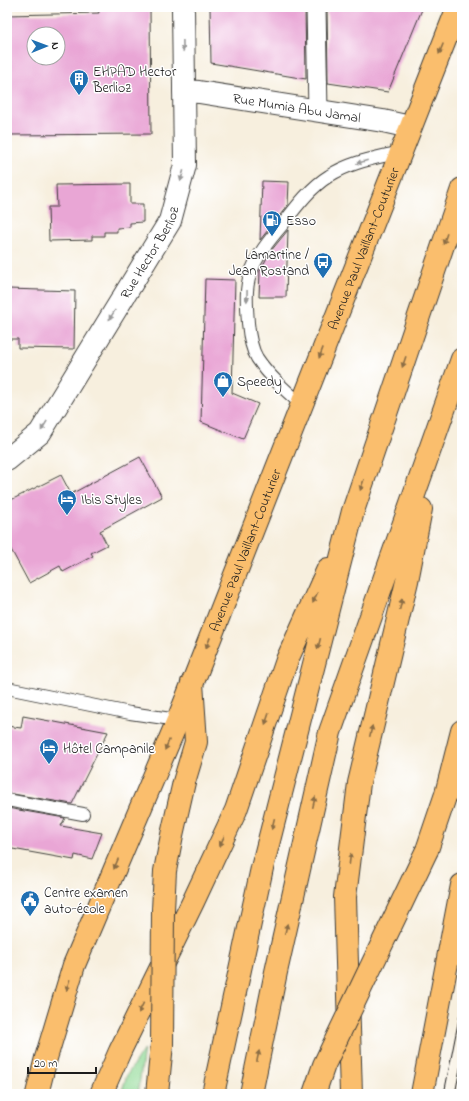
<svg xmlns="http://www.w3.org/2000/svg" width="469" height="1101" font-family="'Indie Flower',sans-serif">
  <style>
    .green { fill: #90d995; stroke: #567a58 }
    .building { fill: #e9a6d5; fill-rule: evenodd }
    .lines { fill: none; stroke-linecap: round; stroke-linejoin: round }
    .service-casing { stroke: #3d3c39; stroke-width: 14 }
    .pedestrian-casing { stroke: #3d3c39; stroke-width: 21 }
    .minor-casing { stroke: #3d3c39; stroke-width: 24 }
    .primary-casing { stroke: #3d3c39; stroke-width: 24 }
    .motorway-casing { stroke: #3d3c39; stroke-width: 24 }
    .service { stroke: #fff; stroke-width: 12 }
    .pedestrian { stroke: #fff; stroke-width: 19 }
    .minor { stroke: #fff; stroke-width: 22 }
    .primary { stroke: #fabe6d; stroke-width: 22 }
    .motorway { stroke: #fabe6d; stroke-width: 22 }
    .tram { stroke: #1c1c1c; stroke-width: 1 }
    .motorway-bridge-casing { stroke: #3d3c39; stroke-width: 24; stroke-linecap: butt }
    .motorway-bridge { stroke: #fabe6d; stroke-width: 22 }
    .oneway { fill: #999 }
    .oneway2 { fill: #8b6d44 }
    .labels { text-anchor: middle; stroke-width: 3; stroke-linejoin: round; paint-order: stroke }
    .poi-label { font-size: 14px; fill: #1c1c1c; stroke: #fff; text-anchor: start }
    .street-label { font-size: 14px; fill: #1c1c1c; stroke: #fff }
  </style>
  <rect width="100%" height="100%" fill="#fff"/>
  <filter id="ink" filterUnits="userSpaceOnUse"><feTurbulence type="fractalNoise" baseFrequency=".025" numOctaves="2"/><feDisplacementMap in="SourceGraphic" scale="8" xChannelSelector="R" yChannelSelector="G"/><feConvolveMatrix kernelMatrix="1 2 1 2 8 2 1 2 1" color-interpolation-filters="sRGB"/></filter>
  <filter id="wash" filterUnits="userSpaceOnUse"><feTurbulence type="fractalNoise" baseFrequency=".012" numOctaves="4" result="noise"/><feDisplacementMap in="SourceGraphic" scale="16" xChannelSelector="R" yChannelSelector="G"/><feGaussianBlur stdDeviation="0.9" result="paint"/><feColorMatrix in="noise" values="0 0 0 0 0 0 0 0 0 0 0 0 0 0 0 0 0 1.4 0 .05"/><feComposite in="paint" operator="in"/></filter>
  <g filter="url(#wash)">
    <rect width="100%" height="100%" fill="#f7efde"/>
    <!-- green -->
    <path class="green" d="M 144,1049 L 138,1094 L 121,1094 L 127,1075 Z"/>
    <g id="blocks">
      <!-- building -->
      <path class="building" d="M 98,7 L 150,7 L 151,134 L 7,135 L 7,15 L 99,13 ZM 34,34 L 58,34 L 58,58 L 34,58 Z
        M 210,7 L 305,7 L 306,79 L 211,63 Z
        M 327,7 L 423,7 L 388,92 L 328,83 Z
        M 262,181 L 289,182 L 288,205 L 260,240 Z
        M 130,184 L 130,204 L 143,204 L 143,222 L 130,223 L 130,227 L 117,228 L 117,232 L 104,232 L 104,236 L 92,236 L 92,240 L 49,241 L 48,207 L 57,207 L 56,185 Z
        M 288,230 L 286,297 L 259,297 L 260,271 L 270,252 Z
        M 205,279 L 235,280 L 232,393 L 258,404 L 243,439 L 201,422 Z
        M 7,289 L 75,291 L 74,349 L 18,348 L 18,339 L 7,339 Z
        M 140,457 L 162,497 L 100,531 L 107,545 L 91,553 L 93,556 L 63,572 L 60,566 L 29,583 L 7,542 L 7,502 L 61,475 L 71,494 Z
        M 23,716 L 108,732 L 72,804 L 7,793 L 7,726 L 21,728 Z
        M 7,808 L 65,818 L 61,826 L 102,833 L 92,859 L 75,855 L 74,860 L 7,848 Z"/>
    </g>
  </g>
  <g filter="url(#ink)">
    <use href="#blocks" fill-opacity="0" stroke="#3d3c39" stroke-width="1"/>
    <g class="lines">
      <!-- service casing -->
      <g class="service-casing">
        <path id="service" d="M 301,404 C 285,390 269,376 257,358 C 251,348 249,334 248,323 C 247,307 245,290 250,275 C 256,256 270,239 283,224 C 296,207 311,187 329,176 C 350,162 376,158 400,152
          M 7,688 L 130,713 L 178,720
          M 7,800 L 83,814"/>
      </g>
      <!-- pedestrian casing -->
      <g class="pedestrian-casing">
        <path id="pedestrian" d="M 316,7 L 318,111"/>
      </g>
      <!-- minor casing -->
      <g class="minor-casing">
        <g id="minor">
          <path id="s1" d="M 184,91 L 199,92 L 383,121 L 410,127"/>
          <path id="s2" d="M 7,460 L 40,433 L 170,221 L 185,165 L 183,7"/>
        </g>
      </g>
      <!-- primary casing -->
      <g class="primary-casing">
        <g id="primary">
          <path id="s3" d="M 37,1094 L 46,1058 L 74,965 L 178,720 L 458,7"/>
          <path d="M 422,1094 L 462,885"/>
        </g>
      </g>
      <!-- motorway casing -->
      <g class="motorway-casing">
        <path id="motorway" d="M 427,850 L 446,794 L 462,731
          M 163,910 L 165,871 L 172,835 L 184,782 L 196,742 L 192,683
          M 101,1094 L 120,1051 L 193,902 L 236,810 L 287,660 L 328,569
          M 157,1094 L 162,1044
          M 213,1094 L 262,868 L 353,511 L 462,189
          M 251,1094 L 276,972 L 330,732 L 462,359
          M 351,1094 L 345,897 L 359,783 L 407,581 L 421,509"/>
      </g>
      <!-- service -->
      <use href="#service" class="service"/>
      <!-- pedestrian -->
      <use href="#pedestrian" class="pedestrian"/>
      <!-- minor -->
      <use href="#minor" class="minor"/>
      <!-- primary -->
      <use href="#primary" class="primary"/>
      <!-- motorway -->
      <use href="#motorway" class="motorway"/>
      <!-- tram -->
      <path class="tram" d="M 444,1094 L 462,1003
        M 455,1094 L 462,1059"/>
      <!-- motorway-bridge casing -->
      <g class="motorway-bridge-casing">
        <path id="motorway-bridge" d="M 162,1044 L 163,910
          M 314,1094 L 324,1065 L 427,850"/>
      </g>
      <!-- motorway-bridge -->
      <use href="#motorway-bridge" class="motorway-bridge"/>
    </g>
    <!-- one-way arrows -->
    <defs><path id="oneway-solid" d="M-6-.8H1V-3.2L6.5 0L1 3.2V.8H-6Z"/></defs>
    <g class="oneway">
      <use href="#oneway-solid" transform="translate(183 46) rotate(89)"/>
      <use href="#oneway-solid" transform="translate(362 162) rotate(164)"/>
      <use href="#oneway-solid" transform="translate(182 176) rotate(106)"/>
      <use href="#oneway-solid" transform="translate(247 296) rotate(91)"/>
      <use href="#oneway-solid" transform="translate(112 315) rotate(122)"/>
      <use href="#oneway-solid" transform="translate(44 426) rotate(121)"/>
    </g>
    <g class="oneway2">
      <use href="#oneway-solid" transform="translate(441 49) rotate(112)"/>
      <use href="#oneway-solid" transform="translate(445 239) rotate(109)"/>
      <use href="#oneway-solid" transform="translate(321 353) rotate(111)"/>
      <use href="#oneway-solid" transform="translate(404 362) rotate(109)"/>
      <use href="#oneway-solid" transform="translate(362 485) rotate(109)"/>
      <use href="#oneway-solid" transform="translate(315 598) rotate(114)"/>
      <use href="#oneway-solid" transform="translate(401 604) rotate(-77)"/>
      <use href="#oneway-solid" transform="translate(208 643) rotate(111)"/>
      <use href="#oneway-solid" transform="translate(319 644) rotate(104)"/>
      <use href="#oneway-solid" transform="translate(267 719) rotate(109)"/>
      <use href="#oneway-solid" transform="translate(371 731) rotate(-77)"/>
      <use href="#oneway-solid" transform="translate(167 745) rotate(113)"/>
      <use href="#oneway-solid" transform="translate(314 802) rotate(-77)"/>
      <use href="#oneway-solid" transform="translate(273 824) rotate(104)"/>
      <use href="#oneway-solid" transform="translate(222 841) rotate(115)"/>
      <use href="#oneway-solid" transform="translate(350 859) rotate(-83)"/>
      <use href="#oneway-solid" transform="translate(116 864) rotate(113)"/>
      <use href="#oneway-solid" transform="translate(286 929) rotate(-77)"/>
      <use href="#oneway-solid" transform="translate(68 985) rotate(107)"/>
      <use href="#oneway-solid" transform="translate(141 1008) rotate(116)"/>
      <use href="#oneway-solid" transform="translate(258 1056) rotate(-78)"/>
    </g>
  </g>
  <!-- icons -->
  <defs>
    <g id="building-pin" transform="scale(1)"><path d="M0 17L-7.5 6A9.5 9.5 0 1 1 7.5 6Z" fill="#1f6fb2" stroke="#fff"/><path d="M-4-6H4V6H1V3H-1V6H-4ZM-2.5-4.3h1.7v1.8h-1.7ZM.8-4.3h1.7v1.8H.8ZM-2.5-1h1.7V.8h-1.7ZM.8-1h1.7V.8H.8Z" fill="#fff"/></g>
    <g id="fuel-pin" transform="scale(1)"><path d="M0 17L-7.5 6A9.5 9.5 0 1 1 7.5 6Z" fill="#1f6fb2" stroke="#fff"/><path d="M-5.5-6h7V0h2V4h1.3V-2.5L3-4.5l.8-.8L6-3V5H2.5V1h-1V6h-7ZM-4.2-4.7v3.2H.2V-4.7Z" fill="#fff"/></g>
    <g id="bus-pin" transform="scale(1)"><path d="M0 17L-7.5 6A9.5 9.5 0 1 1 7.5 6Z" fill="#1f6fb2" stroke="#fff"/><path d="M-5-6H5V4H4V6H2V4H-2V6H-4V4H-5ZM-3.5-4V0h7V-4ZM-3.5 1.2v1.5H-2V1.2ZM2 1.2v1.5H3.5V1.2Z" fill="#fff"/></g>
    <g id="shop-pin" transform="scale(1)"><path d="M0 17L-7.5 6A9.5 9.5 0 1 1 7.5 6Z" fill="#1f6fb2" stroke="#fff"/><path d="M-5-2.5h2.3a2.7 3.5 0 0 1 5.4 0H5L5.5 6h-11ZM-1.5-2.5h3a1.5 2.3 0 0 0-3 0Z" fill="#fff"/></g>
    <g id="hotel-pin" transform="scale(1)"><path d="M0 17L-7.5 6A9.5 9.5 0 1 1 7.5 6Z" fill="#1f6fb2" stroke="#fff"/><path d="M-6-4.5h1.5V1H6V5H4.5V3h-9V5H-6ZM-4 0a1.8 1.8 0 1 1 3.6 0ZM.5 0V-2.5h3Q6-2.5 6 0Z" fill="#fff"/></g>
    <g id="civic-pin" transform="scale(1)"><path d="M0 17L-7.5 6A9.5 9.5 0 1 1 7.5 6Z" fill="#1f6fb2" stroke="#fff"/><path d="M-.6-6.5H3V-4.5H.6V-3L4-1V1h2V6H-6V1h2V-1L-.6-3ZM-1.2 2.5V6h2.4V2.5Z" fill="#fff"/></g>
  </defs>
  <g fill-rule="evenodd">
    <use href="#building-pin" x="79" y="79"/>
    <use href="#fuel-pin" x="272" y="220"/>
    <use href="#bus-pin" x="323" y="262"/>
    <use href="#shop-pin" x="223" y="381"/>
    <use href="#hotel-pin" x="67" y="499"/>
    <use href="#hotel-pin" x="49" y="748"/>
    <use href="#civic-pin" x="30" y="900"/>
  </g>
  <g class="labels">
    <!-- poi labels -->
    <g class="poi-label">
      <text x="93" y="76">EHPAD Hector<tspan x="93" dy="16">Berlioz</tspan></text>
      <text x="286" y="225">Esso</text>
      <text x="309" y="259" text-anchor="end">Lamartine /<tspan x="309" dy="16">Jean Rostand</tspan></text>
      <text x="237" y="386">Speedy</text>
      <text x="81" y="504">Ibis Styles</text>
      <text x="63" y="753">Hôtel Campanile</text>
      <text x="44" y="897">Centre examen<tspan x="44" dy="16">auto-école</tspan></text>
    </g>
    <!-- street labels -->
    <g class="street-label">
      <text dy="5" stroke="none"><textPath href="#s1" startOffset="114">Rue Mumia Abu Jamal</textPath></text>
      <text dy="5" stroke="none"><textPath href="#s3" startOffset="907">Avenue Paul Vaillant-Couturier</textPath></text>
      <text dy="5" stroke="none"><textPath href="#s2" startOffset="254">Rue Hector Berlioz</textPath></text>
      <text dy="5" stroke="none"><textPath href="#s3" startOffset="583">Avenue Paul Vaillant-Couturier</textPath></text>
    </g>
  </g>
  <!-- margin -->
  <rect width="469" height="1101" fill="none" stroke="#fff" stroke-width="24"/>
  <!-- north arrow -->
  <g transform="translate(46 46) rotate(89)"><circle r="19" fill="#ffffff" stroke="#a4a4a4"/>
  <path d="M0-3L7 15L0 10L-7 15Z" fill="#1f6fb2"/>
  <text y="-6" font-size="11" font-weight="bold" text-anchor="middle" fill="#1c1c1c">N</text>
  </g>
  <!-- scale -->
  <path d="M28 1067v6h68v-6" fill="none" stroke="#1c1c1c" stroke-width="2"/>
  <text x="34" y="1067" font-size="12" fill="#1c1c1c" stroke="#ffffff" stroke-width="3" paint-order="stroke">20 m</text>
</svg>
